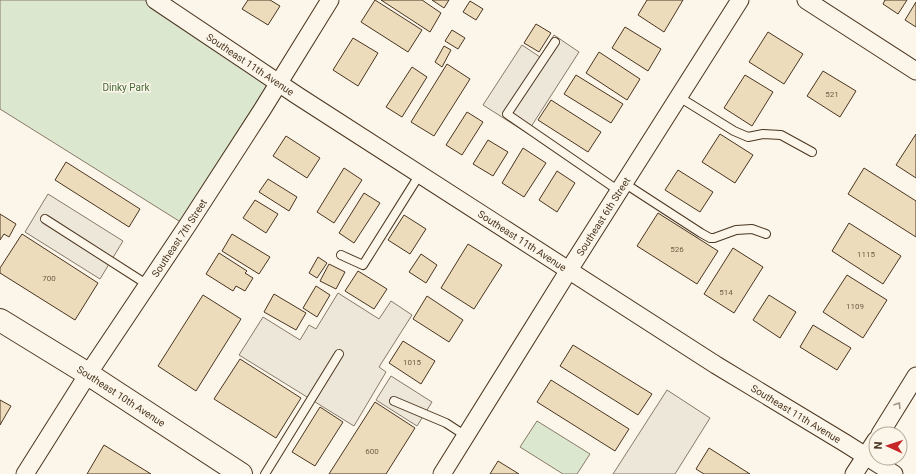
<svg xmlns="http://www.w3.org/2000/svg" width="916" height="474" font-family="Roboto,sans-serif">
  <style>
    .green { fill: #dce7d0; stroke: #887966 }
    .parking { fill: #ede7d9; stroke: #887966 }
    .building { fill: #ecdcbc; stroke: #4a3520 }
    .lines { fill: none; stroke-linecap: round; stroke-linejoin: round }
    .lane-casing { stroke: #4a3520; stroke-width: 10 }
    .street-casing { stroke: #4a3520; stroke-width: 19 }
    .secondary-casing { stroke: #4a3520; stroke-width: 24 }
    .lane { stroke: #fbf6e9; stroke-width: 8 }
    .street { stroke: #fbf6e9; stroke-width: 17 }
    .secondary { stroke: #fbf6e9; stroke-width: 22 }
    .oneway { stroke: #a29684 }
    .labels { text-anchor: middle; stroke-width: 3; stroke-linejoin: round; paint-order: stroke }
    .number-label { font-size: 8px; fill: #725f47 }
    .street-label { font-size: 10px; fill: #4a3520; stroke: #fbf6e9 }
    .park-label { font-size: 10px; fill: #436837; stroke: #fbf6e9 }
  </style>
  <rect width="100%" height="100%" fill="#fbf6e9"/>
  <!-- green -->
  <path class="green" d="M 0,0 L 150,0 L 279,83 L 187,226 L 0,109 Z
    M 537,421 L 590,454 L 577,474 L 563,474 L 520,447 Z"/>
  <!-- parking -->
  <path class="parking" d="M 554,35 L 579,52 L 527,133 L 483,105 L 522,45 L 540,57 Z
    M 48,194 L 123,241 L 100,279 L 25,232 Z
    M 338,293 L 379,319 L 391,301 L 412,315 L 379,367 L 386,372 L 354,426 L 239,355 L 263,317 L 300,340 L 309,325 L 316,329 Z
    M 391,376 L 432,402 L 417,426 L 376,400 Z
    M 667,390 L 710,418 L 675,474 L 613,474 Z"/>
  <!-- building -->
  <path class="building" d="M 248,0 L 270,0 L 280,6 L 268,25 L 242,9 Z
    M 375,0 L 422,30 L 408,52 L 361,22 Z
    M 381,0 L 422,0 L 441,13 L 430,32 Z
    M 432,0 L 449,0 L 444,8 Z
    M 647,0 L 683,0 L 664,32 L 638,15 Z
    M 885,0 L 907,0 L 898,14 L 883,4 Z
    M 470,1 L 483,9 L 476,20 L 463,12 Z
    M 916,2 L 916,27 L 905,20 Z
    M 536,24 L 551,33 L 539,52 L 524,43 Z
    M 625,27 L 661,49 L 648,71 L 612,48 Z
    M 452,30 L 465,38 L 458,49 L 445,41 Z
    M 768,32 L 803,54 L 784,84 L 749,62 Z
    M 353,38 L 378,53 L 358,86 L 333,70 Z
    M 444,46 L 451,50 L 442,67 L 435,62 Z
    M 599,52 L 640,79 L 627,100 L 586,73 Z
    M 447,64 L 470,79 L 434,136 L 411,122 Z
    M 412,67 L 427,77 L 402,117 L 386,107 Z
    M 823,71 L 856,91 L 840,117 L 807,96 Z
    M 576,75 L 623,104 L 611,123 L 564,94 Z
    M 745,75 L 773,92 L 752,126 L 724,108 Z
    M 551,100 L 601,132 L 588,152 L 538,120 Z
    M 467,112 L 483,122 L 462,155 L 446,145 Z
    M 720,134 L 753,155 L 735,183 L 702,162 Z
    M 916,134 L 916,178 L 896,165 Z
    M 286,136 L 320,158 L 307,178 L 273,156 Z
    M 488,140 L 508,152 L 493,176 L 473,164 Z
    M 523,148 L 546,163 L 524,197 L 502,183 Z
    M 66,162 L 140,209 L 129,227 L 55,180 Z
    M 344,168 L 362,180 L 334,223 L 317,212 Z
    M 864,168 L 916,201 L 916,237 L 848,194 Z
    M 678,170 L 713,192 L 700,212 L 665,190 Z
    M 557,171 L 575,183 L 557,212 L 539,200 Z
    M 268,179 L 297,197 L 289,211 L 259,192 Z
    M 364,193 L 380,203 L 354,243 L 339,233 Z
    M 255,200 L 278,214 L 266,233 L 243,218 Z
    M 658,213 L 718,251 L 697,284 L 637,246 Z
    M 0,214 L 16,224 L 9,237 L 4,234 L 0,240 Z
    M 404,215 L 426,229 L 410,254 L 388,240 Z
    M 849,223 L 901,256 L 883,284 L 832,251 Z
    M 22,234 L 98,283 L 75,320 L 0,273 L 0,268 Z
    M 232,234 L 270,257 L 259,274 L 222,251 Z
    M 468,244 L 502,265 L 474,309 L 441,288 Z
    M 733,248 L 763,267 L 734,313 L 704,294 Z
    M 219,253 L 247,271 L 245,273 L 253,278 L 245,291 L 236,286 L 233,291 L 206,274 Z
    M 421,254 L 437,265 L 426,283 L 409,272 Z
    M 318,257 L 327,263 L 317,278 L 309,273 Z
    M 329,264 L 345,272 L 336,289 L 320,281 Z
    M 358,271 L 387,289 L 374,309 L 345,291 Z
    M 847,275 L 887,300 L 863,338 L 823,312 Z
    M 316,286 L 330,295 L 317,317 L 303,308 Z
    M 274,294 L 306,313 L 296,330 L 264,312 Z
    M 203,295 L 241,319 L 196,391 L 158,366 Z
    M 769,295 L 796,312 L 780,338 L 753,320 Z
    M 427,296 L 463,320 L 449,342 L 413,319 Z
    M 813,325 L 851,348 L 837,370 L 800,347 Z
    M 403,341 L 435,361 L 421,384 L 389,363 Z
    M 573,345 L 652,394 L 638,415 L 560,366 Z
    M 240,359 L 301,398 L 276,438 L 214,399 Z
    M 551,380 L 629,429 L 615,451 L 537,402 Z
    M 0,400 L 11,406 L 0,425 Z
    M 375,402 L 415,428 L 386,474 L 329,474 Z
    M 320,407 L 343,422 L 315,466 L 292,452 Z
    M 104,445 L 151,474 L 87,474 Z
    M 709,448 L 750,474 L 704,474 L 696,469 Z
    M 498,461 L 519,474 L 490,474 Z"/>
  <g class="lines">
    <!-- lane casing -->
    <g class="lane-casing">
      <path id="lane" d="M 555,42 L 507,114 L 619,191
        M 679,97 L 734,131 L 748,137 L 763,134 L 781,135 L 812,152
        M 624,183 L 701,233 L 710,238 L 714,238 L 736,230 L 752,229 L 766,234
        M 45,219 L 148,285
        M 341,255 L 363,265 L 420,174
        M 394,401 L 446,423 L 466,436
        M 265,474 L 339,354"/>
    </g>
    <!-- street casing -->
    <g class="street-casing">
      <g id="street">
        <path id="s1" d="M 155,0 L 298,96 L 716,365 L 845,443 L 894,474"/>
        <path d="M 806,0 L 916,71"/>
        <path d="M 880,434 L 916,376"/>
        <path id="s2" d="M 25,474 L 88,374 L 187,226 L 262,110 L 330,0"/>
        <path id="s3" d="M 442,474 L 569,270 L 740,0"/>
        <path d="M 854,474 L 876,440"/>
      </g>
    </g>
    <!-- secondary casing -->
    <g class="secondary-casing">
      <g id="secondary">
        <path id="s4" d="M 0,320 L 88,374 L 241,474"/>
      </g>
    </g>
    <!-- lane -->
    <use href="#lane" class="lane"/>
    <!-- street -->
    <use href="#street" class="street"/>
    <!-- secondary -->
    <use href="#secondary" class="secondary"/>
  </g>
  <!-- one-way arrows -->
  <defs><path id="oneway-chevron" d="M-2-3.5L2.5 0L-2 3.5" fill="none" stroke-width="1.6" stroke-linecap="round" stroke-linejoin="round"/></defs>
  <use class="oneway" href="#oneway-chevron" transform="translate(898 405) rotate(-58)"/>
  <g class="labels">
    <!-- number labels -->
    <g class="number-label">
      <text x="832" y="97">521</text>
      <text x="677" y="252">526</text>
      <text x="866" y="257">1115</text>
      <text x="49" y="281">700</text>
      <text x="726" y="295">514</text>
      <text x="855" y="309">1109</text>
      <text x="412" y="365">1015</text>
      <text x="372" y="454">600</text>
    </g>
    <!-- street labels -->
    <g class="street-label">
      <text dy="4" stroke="none"><textPath href="#s1" startOffset="115">Southeast 11th Avenue</textPath></text>
      <text dy="4" stroke="none"><textPath href="#s3" startOffset="304">Southeast 6th Street</textPath></text>
      <text dy="4" stroke="none"><textPath href="#s2" startOffset="282">Southeast 7th Street</textPath></text>
      <text dy="4" stroke="none"><textPath href="#s1" startOffset="439">Southeast 11th Avenue</textPath></text>
      <text dy="4" stroke="none"><textPath href="#s4" startOffset="143">Southeast 10th Avenue</textPath></text>
      <text dy="4" stroke="none"><textPath href="#s1" startOffset="763">Southeast 11th Avenue</textPath></text>
    </g>
    <!-- park labels -->
    <g class="park-label">
      <text x="126" y="91">Dinky Park</text>
    </g>
  </g>
  <!-- north arrow -->
  <g transform="translate(888 446) rotate(273)"><circle r="19" fill="#fbf6e9" stroke="#b4a999"/>
  <path d="M0-3L7 15L0 10L-7 15Z" fill="#c62828"/>
  <text y="-6" font-size="11" font-weight="bold" text-anchor="middle" fill="#4a3520">N</text>
  </g>
</svg>
